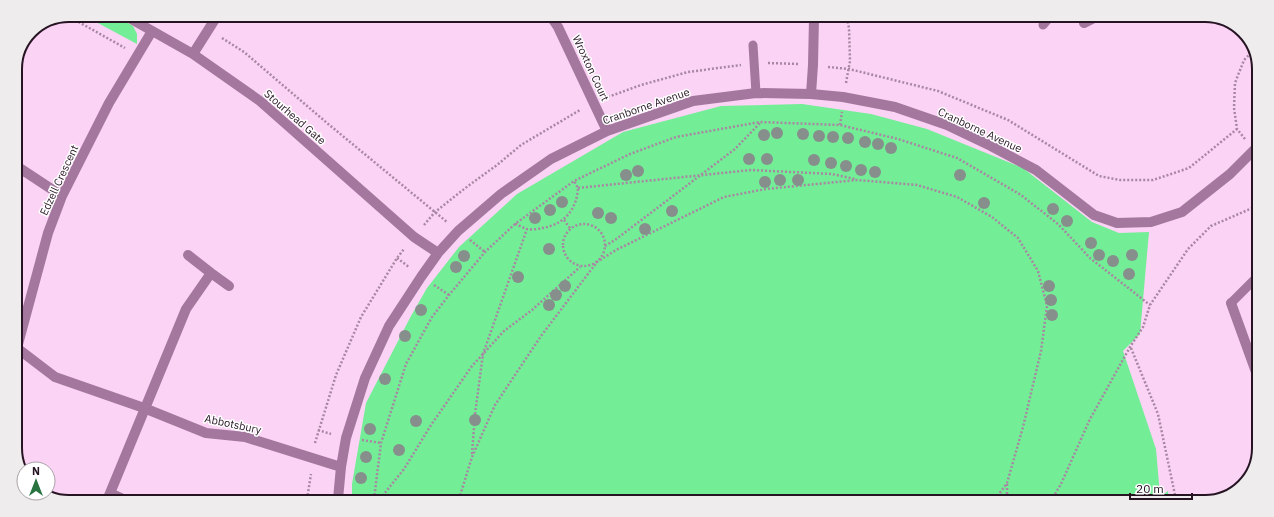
<svg xmlns="http://www.w3.org/2000/svg" width="1274" height="517" font-family="'IBM Plex Sans',sans-serif">
  <style>
    .green { fill: #73ed96 }
    .lines { fill: none; stroke-linecap: round; stroke-linejoin: round }
    .path { stroke: #a787a2; stroke-width: 2.5; stroke-dasharray: 2 2; stroke-linecap: butt }
    .lane { stroke: #a4789e; stroke-width: 9 }
    .street { stroke: #a4789e; stroke-width: 10 }
    .tree { fill: #868f8b }
    .labels { text-anchor: middle; stroke-width: 3; stroke-linejoin: round; paint-order: stroke }
    .street-label { font-size: 11px; fill: #261423; stroke: #fff }
    .rim { fill: none; stroke: #261423; stroke-width: 2 }
  </style>
  <rect width="100%" height="100%" fill="#fbd3f5"/>
  <!-- green -->
  <path class="green" d="M 83,15 L 114,15 L 133,26 L 137,34 L 137,44 Z
    M 802,104 L 871,114 L 927,129 L 1023,168 L 1092,222 L 1119,233 L 1149,232 L 1140,334 L 1123,351 L 1156,449 L 1160,495 L 1152,502 L 352,499 L 352,484 L 366,403 L 411,316 L 427,288 L 459,247 L 517,194 L 623,132 L 721,106 Z
    M 1168,491 L 1169,502 L 1153,502 Z"/>
  <g class="lines">
    <!-- path -->
    <path class="path" d="M 68,16 L 125,48
      M 222,38 L 244,52 L 327,123 L 447,222
      M 768,63 L 799,64
      M 828,67 L 849,69 L 938,91 L 1008,120 L 1099,176 L 1120,180 L 1153,180 L 1189,168 L 1237,129
      M 846,83 L 850,61 L 849,28 L 847,18
      M 608,97 L 641,85 L 688,72 L 741,65
      M 840,125 L 842,112
      M 1245,139 L 1237,129 L 1234,108 L 1235,83 L 1244,60 L 1253,51
      M 578,188 L 751,170 L 832,174 L 855,179
      M 564,220 L 570,228
      M563 245a21 21 0 1 1 42 0a21 21 0 1 1-42 0Z
      M 515,224 C 519,225 523,228 527,229 C 532,230 538,229 542,228 C 564,225 577,209 578,188 L 574,181
      M 424,225 L 435,212 L 468,186 L 497,165 L 521,145 L 580,110
      M 470,240 L 485,252
      M 605,246 L 615,240 L 735,149 L 760,123
      M 397,258 L 409,267
      M 434,285 L 449,295
      M 1131,348 L 1158,414 L 1175,495 L 1176,502
      M 318,430 L 331,434
      M 362,440 L 381,443
      M 315,443 L 336,375 L 361,317 L 397,258 L 404,249
      M 472,454 L 475,414 L 483,354 L 527,229
      M 1007,484 L 1007,501
      M 307,499 L 311,474
      M 374,499 L 381,443 L 406,364 L 432,317 L 449,295 L 485,252 L 515,224 L 574,181 L 630,154 L 676,137 L 760,122 L 840,125 L 898,139 L 957,158 L 1021,195 L 1058,224 L 1090,258 L 1150,305
      M 380,499 L 404,469 L 431,425 L 472,366 L 504,331 L 532,310 L 580,267
      M 459,499 L 472,457 L 495,405 L 541,336 L 597,262 L 616,250 L 724,197 L 766,189 L 857,180 L 917,185 L 957,197 L 992,217 L 1018,238 L 1038,271 L 1047,306 L 1041,351 L 1023,427 L 1007,483 L 994,501
      M 1051,501 L 1061,484 L 1090,419 L 1130,347 L 1143,327 L 1150,305 L 1188,249 L 1211,226 L 1257,206"/>
    <!-- lane -->
    <path class="lane" d="M 1043,25 L 1049,18
      M 753,45 L 756,93
      M 1231,303 L 1257,277"/>
    <!-- street -->
    <path class="street" d="M 124,15 L 193,54 L 260,101 L 414,237 L 438,253
      M 551,17 L 558,27 L 607,131
      M 1084,23 L 1092,19
      M 193,54 L 217,16
      M 811,94 L 813,65 L 814,18
      M 15,165 L 62,196
      M 211,273 L 229,286
      M 1231,303 L 1256,372
      M 17,348 L 55,377 L 144,408 L 206,433 L 245,437 L 341,467
      M 15,349 L 17,348 L 48,233 L 62,196 L 109,103 L 152,31
      M 110,493 L 121,498
      M 108,498 L 186,309 L 211,273 L 188,255
      M 338,499 L 341,467 L 346,438 L 365,378 L 389,326 L 421,277 L 438,253 L 458,231 L 501,194 L 551,159 L 607,131 L 693,101 L 756,93 L 811,94 L 843,97 L 895,107 L 947,125 L 991,146 L 1036,170 L 1094,215 L 1117,223 L 1151,222 L 1182,212 L 1230,174 L 1258,146"/>
  </g>
  <!-- trees -->
  <g class="tree">
    <circle cx="777" cy="133" r="6"/>
    <circle cx="803" cy="134" r="6"/>
    <circle cx="764" cy="135" r="6"/>
    <circle cx="819" cy="136" r="6"/>
    <circle cx="833" cy="137" r="6"/>
    <circle cx="848" cy="138" r="6"/>
    <circle cx="865" cy="142" r="6"/>
    <circle cx="878" cy="144" r="6"/>
    <circle cx="891" cy="148" r="6"/>
    <circle cx="749" cy="159" r="6"/>
    <circle cx="767" cy="159" r="6"/>
    <circle cx="814" cy="160" r="6"/>
    <circle cx="831" cy="163" r="6"/>
    <circle cx="846" cy="166" r="6"/>
    <circle cx="861" cy="170" r="6"/>
    <circle cx="638" cy="171" r="6"/>
    <circle cx="875" cy="172" r="6"/>
    <circle cx="626" cy="175" r="6"/>
    <circle cx="960" cy="175" r="6"/>
    <circle cx="780" cy="180" r="6"/>
    <circle cx="798" cy="180" r="6"/>
    <circle cx="765" cy="182" r="6"/>
    <circle cx="562" cy="202" r="6"/>
    <circle cx="984" cy="203" r="6"/>
    <circle cx="1053" cy="209" r="6"/>
    <circle cx="550" cy="210" r="6"/>
    <circle cx="672" cy="211" r="6"/>
    <circle cx="598" cy="213" r="6"/>
    <circle cx="535" cy="218" r="6"/>
    <circle cx="611" cy="218" r="6"/>
    <circle cx="1067" cy="221" r="6"/>
    <circle cx="645" cy="229" r="6"/>
    <circle cx="1091" cy="243" r="6"/>
    <circle cx="549" cy="249" r="6"/>
    <circle cx="1099" cy="255" r="6"/>
    <circle cx="1132" cy="255" r="6"/>
    <circle cx="464" cy="256" r="6"/>
    <circle cx="1113" cy="261" r="6"/>
    <circle cx="456" cy="267" r="6"/>
    <circle cx="1129" cy="274" r="6"/>
    <circle cx="518" cy="277" r="6"/>
    <circle cx="565" cy="286" r="6"/>
    <circle cx="1049" cy="286" r="6"/>
    <circle cx="556" cy="295" r="6"/>
    <circle cx="1051" cy="300" r="6"/>
    <circle cx="549" cy="305" r="6"/>
    <circle cx="421" cy="310" r="6"/>
    <circle cx="1052" cy="315" r="6"/>
    <circle cx="405" cy="336" r="6"/>
    <circle cx="385" cy="379" r="6"/>
    <circle cx="475" cy="420" r="6"/>
    <circle cx="416" cy="421" r="6"/>
    <circle cx="370" cy="429" r="6"/>
    <circle cx="399" cy="450" r="6"/>
    <circle cx="366" cy="457" r="6"/>
    <circle cx="361" cy="478" r="6"/>
  </g>
  <g class="labels">
    <!-- street labels -->
    <g class="street-label">
      <text transform="translate(591 68) rotate(65)" y="4">Wroxton Court</text>
      <text transform="translate(646 106) rotate(-19)" y="4">Cranborne Avenue</text>
      <text transform="translate(295 117) rotate(41)" y="4">Stourhead Gate</text>
      <text transform="translate(980 130) rotate(25)" y="4">Cranborne Avenue</text>
      <text transform="translate(59 180) rotate(-65)" y="4">Edzell Crescent</text>
      <text transform="translate(233 424) rotate(12)" y="4">Abbotsbury</text>
    </g>
  </g>
  <!-- crop -->
  <path d="M0 0H1274V517H0ZM69 22H1205A47 47 0 0 1 1252 69V448A47 47 0 0 1 1205 495H69A47 47 0 0 1 22 448V69A47 47 0 0 1 69 22Z" fill="#eeeced" fill-rule="evenodd"/>
  <path class="rim" d="M69 22H1205A47 47 0 0 1 1252 69V448A47 47 0 0 1 1205 495H69A47 47 0 0 1 22 448V69A47 47 0 0 1 69 22Z"/>
  <!-- north arrow -->
  <g transform="translate(36 481)"><circle r="19" fill="#ffffff" stroke="#a8a1a7"/>
  <path d="M0-3L7 15L0 10L-7 15Z" fill="#2a7442"/>
  <text y="-6" font-size="11" font-weight="bold" text-anchor="middle" fill="#261423">N</text>
  </g>
  <!-- scale -->
  <path d="M1130 493v6h62v-6" fill="none" stroke="#261423" stroke-width="2"/>
  <text x="1136" y="493" font-size="12" fill="#261423" stroke="#ffffff" stroke-width="3" paint-order="stroke">20 m</text>
</svg>
